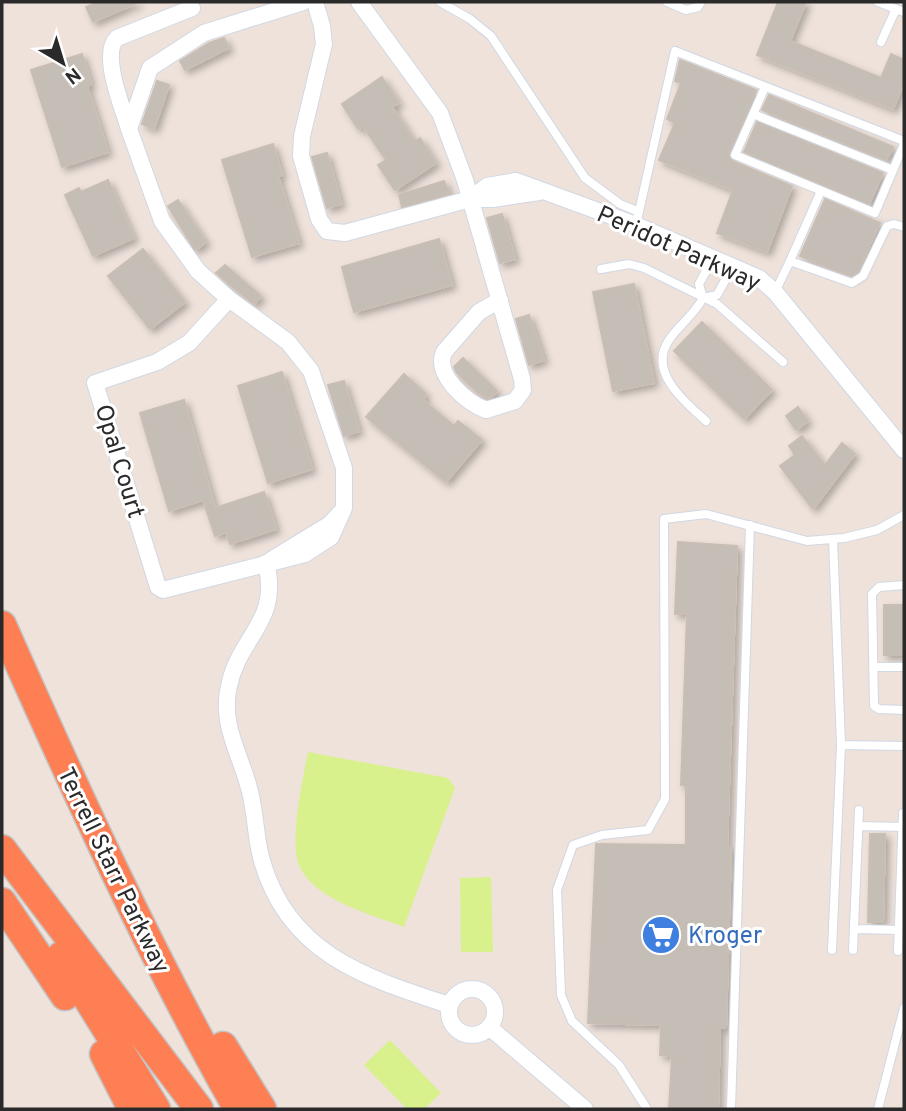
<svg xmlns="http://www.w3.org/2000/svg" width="906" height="1111" font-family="Overpass,sans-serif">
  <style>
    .pitch { fill: #d9f18d }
    .building { fill: #c5beb7; stroke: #c9beb4; stroke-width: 2; filter: url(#shadow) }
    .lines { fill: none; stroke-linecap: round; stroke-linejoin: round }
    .service-casing { stroke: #d0d8e4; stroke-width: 10 }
    .minor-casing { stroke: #d0d8e4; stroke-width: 18 }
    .motorway-casing { stroke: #c3c3c3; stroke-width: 31 }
    .service { stroke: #fff; stroke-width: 8 }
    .minor { stroke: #fff; stroke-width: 16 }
    .motorway { stroke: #ff7f55; stroke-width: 28 }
    .labels { text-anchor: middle; stroke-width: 6; stroke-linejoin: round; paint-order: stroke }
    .street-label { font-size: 24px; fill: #2a2a2a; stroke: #fff }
    .shop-label { font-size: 24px; fill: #366cbe; stroke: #fff; text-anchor: start }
  </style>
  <defs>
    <filter id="shadow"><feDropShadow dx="4" dy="4" stdDeviation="3.5" flood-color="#0004"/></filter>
  </defs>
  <rect width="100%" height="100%" fill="#eee2db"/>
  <!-- pitch -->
  <path class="pitch" d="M 308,752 L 448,778 L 455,788 L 404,927 C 373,915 313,900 299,865 C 289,841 303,778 308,752 Z
    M 491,877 L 493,952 L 461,952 L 460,878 Z
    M 390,1040 L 441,1093 L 424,1109 L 407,1109 L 364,1065 Z"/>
  <!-- building -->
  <path class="building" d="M 98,2 L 139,2 L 93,22 L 86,7 Z
    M 778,2 L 806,2 L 790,41 L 881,78 L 891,54 L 904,60 L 904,83 L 893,109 L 757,55 Z
    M 224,38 L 229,48 L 185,70 L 180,61 L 209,43 Z
    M 82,54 L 91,84 L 87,86 L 108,152 L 62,167 L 31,70 Z
    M 680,60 L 756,90 L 728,155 L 732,161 L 792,186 L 767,252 L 717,233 L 733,190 L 659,160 L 675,123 L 667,119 L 681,83 L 675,81 Z
    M 382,77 L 399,103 L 392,107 L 415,142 L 420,138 L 436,163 L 395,190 L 378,165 L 386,160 L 363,126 L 358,129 L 342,104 Z
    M 157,81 L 169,85 L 154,129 L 142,124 Z
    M 769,95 L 893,147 L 886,160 L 762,110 Z
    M 757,122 L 883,173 L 869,204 L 744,152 Z
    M 273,144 L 282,175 L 278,176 L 299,243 L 252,257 L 222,160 Z
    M 327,153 L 341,204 L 327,208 L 312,157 Z
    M 108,180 L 134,238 L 93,256 L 65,195 L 79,188 L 81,192 Z
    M 444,181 L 449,194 L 402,207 L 399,195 Z
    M 825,199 L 880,223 L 858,271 L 851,276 L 800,256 Z
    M 178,200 L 206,242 L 195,250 L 168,206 Z
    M 502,214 L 515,259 L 500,263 L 487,218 Z
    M 439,239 L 452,285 L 354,312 L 342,267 Z
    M 143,249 L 185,302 L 150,329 L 108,276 Z
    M 225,265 L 261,296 L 254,304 L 216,273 Z
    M 634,284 L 654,383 L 613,391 L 593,292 Z
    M 529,315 L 544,360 L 529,365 L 516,319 Z
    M 702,322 L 772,390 L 744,419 L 674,351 Z
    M 463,358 L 497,391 L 491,398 L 478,393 L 457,373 L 454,367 Z
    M 282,372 L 312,469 L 268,483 L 238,386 Z
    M 404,374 L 426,394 L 423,400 L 454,426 L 458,421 L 482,440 L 446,482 L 366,417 Z
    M 344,381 L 359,431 L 344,436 L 328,385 Z
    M 184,400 L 215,508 L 264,492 L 276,529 L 230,544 L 226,532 L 215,536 L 203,500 L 169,511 L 140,413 Z
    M 798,407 L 808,421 L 796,430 L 786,416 Z
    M 802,436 L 825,465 L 842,443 L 855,454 L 813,509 L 780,466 L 795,455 L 789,446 Z
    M 678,542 L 737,546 L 727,847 L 731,847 L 726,1028 L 720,1028 L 718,1109 L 669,1109 L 672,1056 L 660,1055 L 661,1025 L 588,1023 L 596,844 L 686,845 L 686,786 L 681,785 L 687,614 L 675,614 Z
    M 884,605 L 904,605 L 904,655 L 884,655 Z
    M 870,834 L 885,834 L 883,922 L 868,922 Z"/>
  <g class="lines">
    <!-- service casing -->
    <g class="service-casing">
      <path id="service" d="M 440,2 L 470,19 L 491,36 L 585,178 L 620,204 L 639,212
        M 667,2 L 686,10 L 698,7 L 701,2
        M 878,2 L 904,12
        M 881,42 L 896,9
        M 765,87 L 735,155 L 875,213 L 904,144
        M 753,114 L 893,170
        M 636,225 L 675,51 L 904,141
        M 713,258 L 699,284 L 703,298 L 717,295 L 733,266
        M 790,261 L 821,191
        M 601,269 L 629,264 L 644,268 L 717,304 L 783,362
        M 775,292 L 790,261 L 852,283 L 863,276 L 887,226 L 894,224 L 904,227
        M 703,298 C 694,315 679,325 669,340 C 647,372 686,403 706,421
        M 833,539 L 841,745 L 904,746
        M 904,585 L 879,587 L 872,594 L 874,706 L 879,709 L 904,710
        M 873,667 L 904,667
        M 859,826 L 903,827
        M 854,929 L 899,930
        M 832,950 L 841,745
        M 853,950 L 859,810
        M 898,951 L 903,813
        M 647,1109 L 619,1065 L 572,1021 L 561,995 L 557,890 L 573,845 L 602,835 L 648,830 L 665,799 L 664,519 L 706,514 L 807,541 L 844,538 L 877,530 L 904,515
        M 731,1109 L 750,525
        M 878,1109 L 904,1008"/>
    </g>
    <!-- minor casing -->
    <g class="minor-casing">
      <path id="minor" d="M 315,2 L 322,26 L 324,44 L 302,136 L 301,156 L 319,219 L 327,231 L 345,233 L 470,199 L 493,199 L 539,192
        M 359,2 L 440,113 L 465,180 L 522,379 L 523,390 L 515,401 L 486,410 C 466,402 434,375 444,352 L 479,312 L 500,300
        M 129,129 C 123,108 100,54 117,38 L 192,8
        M 470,199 L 487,186 L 516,181 L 636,225 L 759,278 L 775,292 L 904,450
        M 229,299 L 189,343 L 157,362 L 95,383 L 158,587 L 163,590 L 305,554 L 331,537 L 344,508 L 344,468 L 311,371 L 288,342 L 229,299 L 198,271 L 162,221 L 129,129 L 150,68 L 204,33 L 303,2
        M 271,560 L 330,524 L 341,512
        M 266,563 C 281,622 239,636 229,686 C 220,724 240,753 249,788 C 256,812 255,837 262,861 C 289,955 367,978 449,1005
        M449 1012a23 23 0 1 1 46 0a23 23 0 1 1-46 0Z
        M 489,1027 L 585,1109"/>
    </g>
    <!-- motorway casing -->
    <g class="motorway-casing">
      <path id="motorway" d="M 2,625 C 75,790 149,952 238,1109
        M 2,849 L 199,1109
        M 2,902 L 65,996
        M 61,956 L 156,1109
        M 223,1046 L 262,1109
        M 104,1054 L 132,1109"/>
    </g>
    <!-- service -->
    <use href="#service" class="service"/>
    <!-- minor -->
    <use href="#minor" class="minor"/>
    <!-- motorway -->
    <use href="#motorway" class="motorway"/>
  </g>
  <!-- icons -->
  <defs>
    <g id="supermarket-disc" transform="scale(2.0125)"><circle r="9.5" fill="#3f7fe0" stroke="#fff"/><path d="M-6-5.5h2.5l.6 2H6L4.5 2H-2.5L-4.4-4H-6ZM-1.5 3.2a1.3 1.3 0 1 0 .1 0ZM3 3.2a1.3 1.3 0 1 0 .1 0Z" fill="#fff"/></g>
  </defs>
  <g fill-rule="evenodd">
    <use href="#supermarket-disc" x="661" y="935"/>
  </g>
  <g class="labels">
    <!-- street labels -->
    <g class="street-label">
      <text transform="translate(679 248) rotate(24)" y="8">Peridot Parkway</text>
      <text transform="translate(120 461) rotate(73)" y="8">Opal Court</text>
      <text transform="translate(114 870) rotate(64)" y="8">Terrell Starr Parkway</text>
    </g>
    <!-- shop labels -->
    <g class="shop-label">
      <text x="688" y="943">Kroger</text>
    </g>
  </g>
  <!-- border -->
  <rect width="906" height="1111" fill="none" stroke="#2a2a2a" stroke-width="7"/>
  <!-- north arrow -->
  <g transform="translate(63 63) rotate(142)" stroke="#ffffff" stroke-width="5" paint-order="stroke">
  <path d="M0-5L12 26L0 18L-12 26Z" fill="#2a2a2a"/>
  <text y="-10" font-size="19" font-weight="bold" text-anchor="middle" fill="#2a2a2a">N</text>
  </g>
</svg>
